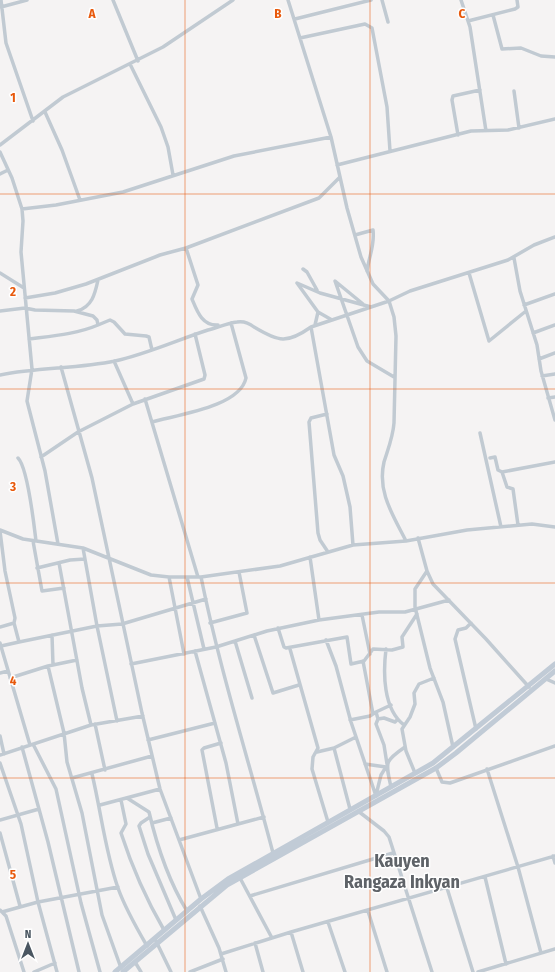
<svg xmlns="http://www.w3.org/2000/svg" width="555" height="972" font-family="'Fira Sans Condensed',sans-serif">
  <style>
    .lines { fill: none; stroke-linecap: round; stroke-linejoin: round }
    .street { stroke: #c1cad2; stroke-width: 3.5 }
    .secondary { stroke: #c1cbd6; stroke-width: 5 }
    .grid { fill: none; stroke: #e8590c; stroke-width: 1; stroke-opacity: 0.55 }
    .labels { text-anchor: middle; stroke-width: 3; stroke-linejoin: round; paint-order: stroke }
    .district-label { font-size: 18px; font-weight: bold; fill: #5f6368; stroke: #fff }
    .grid-label { font-size: 13px; text-anchor: middle; font-weight: bold; fill: #e8590c; stroke: #fff; stroke-width: 3; stroke-linejoin: round; paint-order: stroke }
  </style>
  <rect width="100%" height="100%" fill="#f5f3f3"/>
  <g class="lines">
    <!-- street -->
    <path class="street" d="M 1,0 L 6,43 L 33,121
      M 113,0 L 138,61
      M 288,0 L 331,137 L 347,208 L 361,257 L 373,284 L 389,301 L 394,317 L 396,336 L 394,423 C 393,437 388,449 384,462 C 377,492 393,515 406,541
      M 382,0 L 388,22
      M 461,0 L 470,27 L 486,131
      M 1,7 L 27,0
      M 493,15 L 502,49 L 521,48 L 541,56 L 555,57
      M 295,19 L 371,0
      M 468,21 L 515,9 L 518,7 L 517,0
      M 300,38 L 365,24 L 372,28 L 387,107 L 390,151
      M 130,64 L 161,127 L 168,147 L 173,175
      M 514,91 L 519,128
      M 45,112 L 62,150 L 80,200
      M 458,135 L 452,100 L 453,96 L 480,90
      M 0,145 L 63,97 L 163,47 L 233,0
      M 0,152 L 12,178 L 22,209 L 23,221 L 21,252 L 32,369 L 27,401 L 45,471 L 58,544
      M 337,165 L 471,131 L 508,130 L 555,119
      M 0,174 L 8,170
      M 22,209 L 56,205 L 123,192 L 234,156 L 331,137
      M 355,235 L 373,230 C 375,245 369,256 367,271
      M 186,248 L 198,285 L 192,299 C 197,311 202,326 218,325
      M 514,258 L 520,291 L 537,345 L 541,371 L 555,420
      M 303,269 L 307,272 L 317,290
      M 0,273 L 24,288
      M 469,273 L 489,341 L 526,311
      M 25,298 L 55,293 L 86,284 L 160,255 L 186,248 L 319,198 L 340,177
      M 363,304 L 335,281 L 358,347 L 367,361 L 394,377
      M 524,305 L 555,294
      M 0,311 L 25,308 L 35,310 L 74,311 L 93,316 L 97,320 L 98,325 C 77,334 52,336 29,339
      M 77,311 C 92,307 95,294 98,280
      M 332,320 L 318,312 L 297,283 L 320,293 L 371,307
      M 98,325 L 110,320 L 114,322 L 125,334 L 146,336 L 149,337 L 152,350
      M 315,325 L 318,312
      M 533,333 L 555,325
      M 539,359 L 555,353
      M 114,361 L 133,404
      M 61,367 L 92,478 L 142,713 L 160,789 L 201,899
      M 0,375 C 38,367 77,369 115,361 C 147,354 177,340 208,330 C 217,328 227,323 237,322 C 243,321 249,323 254,327 C 279,342 287,344 311,327
      M 542,376 L 555,374
      M 548,398 L 555,397
      M 145,399 L 198,577
      M 327,414 L 311,418 L 309,422 L 318,533 L 320,540 L 328,552
      M 152,422 C 176,415 240,407 246,378 L 231,323
      M 480,433 L 501,527
      M 41,457 L 78,432 L 133,404 L 204,379 L 205,375 L 195,334
      M 18,458 C 28,468 34,525 36,541
      M 490,458 L 495,457 L 498,470 L 502,472 L 507,487 L 513,489 L 518,525
      M 502,472 L 555,462
      M 0,530 L 23,539 L 83,548 L 151,575 L 169,577 L 201,577 L 280,566 L 353,545 L 406,541 L 467,530 L 532,524 L 555,527
      M 0,531 L 5,571 L 15,618 L 14,623 L 0,627
      M 418,538 L 427,571 L 433,584 L 486,639 L 529,687
      M 33,541 L 42,591 L 64,588
      M 353,545 L 350,507 L 343,476 L 334,455 L 311,327 L 389,301 L 410,291 L 508,260 L 534,245 L 555,237
      M 83,548 L 97,626 L 117,721
      M 310,557 L 319,620
      M 59,563 L 82,688 L 91,725
      M 37,568 L 70,560 L 85,559
      M 427,571 L 415,589 L 415,607 L 430,668 L 443,702 L 453,747
      M 169,577 L 184,654
      M 187,577 L 204,649
      M 201,577 C 220,671 249,761 273,853
      M 362,615 L 370,654
      M 210,623 L 247,613 L 239,572
      M 471,623 L 466,628 L 458,630 L 455,639 L 476,729
      M 278,628 L 284,647 L 286,648 L 347,637 L 351,664 L 364,661 L 373,649 L 392,650 L 403,647 L 402,637 L 417,614
      M 52,635 L 53,665
      M 254,635 L 273,693 L 299,685
      M 326,640 L 336,666 L 351,722 L 376,796
      M 235,641 L 252,698
      M 19,642 L 97,626 L 122,624 L 206,599
      M 0,643 L 30,745
      M 1,646 L 19,642 L 14,623
      M 290,649 L 318,748 L 313,757 L 312,769 L 328,822
      M 386,649 C 383,673 383,709 404,725
      M 195,651 L 226,763 L 238,824
      M 363,661 L 373,714
      M 131,664 L 216,647 L 267,631 L 319,620 L 379,612 L 405,612 L 449,600
      M 48,666 L 64,733 L 67,762 L 82,813 L 102,915 L 121,968
      M 0,673 L 8,671
      M 10,678 L 48,666 L 77,660
      M 546,679 L 555,683
      M 378,719 L 376,712 L 391,705
      M 350,720 L 370,716 L 376,712
      M 95,724 L 105,770
      M 0,736 L 4,754
      M 148,740 L 215,723
      M 33,744 L 56,789 L 81,903 L 100,972
      M 22,747 L 48,842 L 79,972
      M 334,748 L 350,809
      M 317,752 L 334,748 L 356,737
      M 0,755 L 91,725 L 143,716
      M 0,763 L 21,824 L 38,902 L 57,972
      M 365,764 L 386,767
      M 387,764 L 384,745 L 376,724 L 378,719 L 384,718 L 395,722 L 397,720
      M 436,768 L 442,782 L 450,783 L 555,746
      M 487,769 L 518,867 L 541,953
      M 415,773 L 406,751 L 402,729 L 410,717 L 415,704 L 414,693 L 419,684 L 434,678
      M 92,774 C 101,811 105,851 118,888 C 125,908 136,927 147,946
      M 72,778 L 152,756
      M 391,787 C 386,763 383,762 405,747
      M 376,795 L 381,775 L 386,767
      M 127,798 L 149,812 C 157,846 168,880 187,911
      M 121,800 L 126,824 L 121,833 C 132,867 146,899 164,930
      M 100,805 L 160,789
      M 358,811 L 384,831 L 389,837 L 432,972
      M 150,817 L 141,823 L 139,826 L 148,854 L 176,920
      M 0,820 L 39,809
      M 152,823 L 171,818
      M 217,828 L 202,750 L 204,748 L 221,743
      M 0,833 L 20,906
      M 179,840 L 264,817
      M 553,856 L 555,863
      M 485,877 L 506,964
      M 240,878 L 272,938
      M 447,888 L 473,972
      M 250,896 L 393,853
      M 200,906 L 219,948 L 226,972
      M 0,910 L 6,916 L 24,972
      M 368,911 L 387,972
      M 2,912 L 38,902 L 118,887
      M 328,922 L 345,972
      M 291,932 L 303,972
      M 155,939 L 171,972
      M 255,943 L 263,972
      M 221,954 L 291,932 L 555,856
      M 135,962 L 141,972
      M 34,972 L 55,963
      M 190,972 L 223,959
      M 478,972 L 555,949"/>
    <!-- secondary -->
    <path class="secondary" d="M 115,972 L 201,899 L 228,879 L 433,763 L 555,664
      M 123,972 L 227,885 L 436,768 L 456,753 L 555,671"/>
  </g>
  <!-- grid -->
  <path class="grid" d="M 185,0 L 185,972M 370,0 L 370,972M 0,194 L 555,194M 0,389 L 555,389M 0,583 L 555,583M 0,778 L 555,778"/>
  <g class="labels">
    <!-- district labels -->
    <g class="district-label">
      <text x="402" y="867">Kauyen<tspan x="402" dy="21">Rangaza Inkyan</tspan></text>
    </g>
  </g>
  <g class="grid-label">
    <text x="92" y="18">A</text>
    <text x="278" y="18">B</text>
    <text x="462" y="18">C</text>
    <text x="13" y="102">1</text>
    <text x="13" y="296">2</text>
    <text x="13" y="491">3</text>
    <text x="13" y="685">4</text>
    <text x="13" y="879">5</text>
  </g>
  <!-- north arrow -->
  <g transform="translate(28 944)" stroke="#ffffff" stroke-width="3" paint-order="stroke">
  <path d="M0-3L7 15L0 10L-7 15Z" fill="#4a5661"/>
  <text y="-6" font-size="11" font-weight="bold" text-anchor="middle" fill="#4a5661">N</text>
  </g>
</svg>
